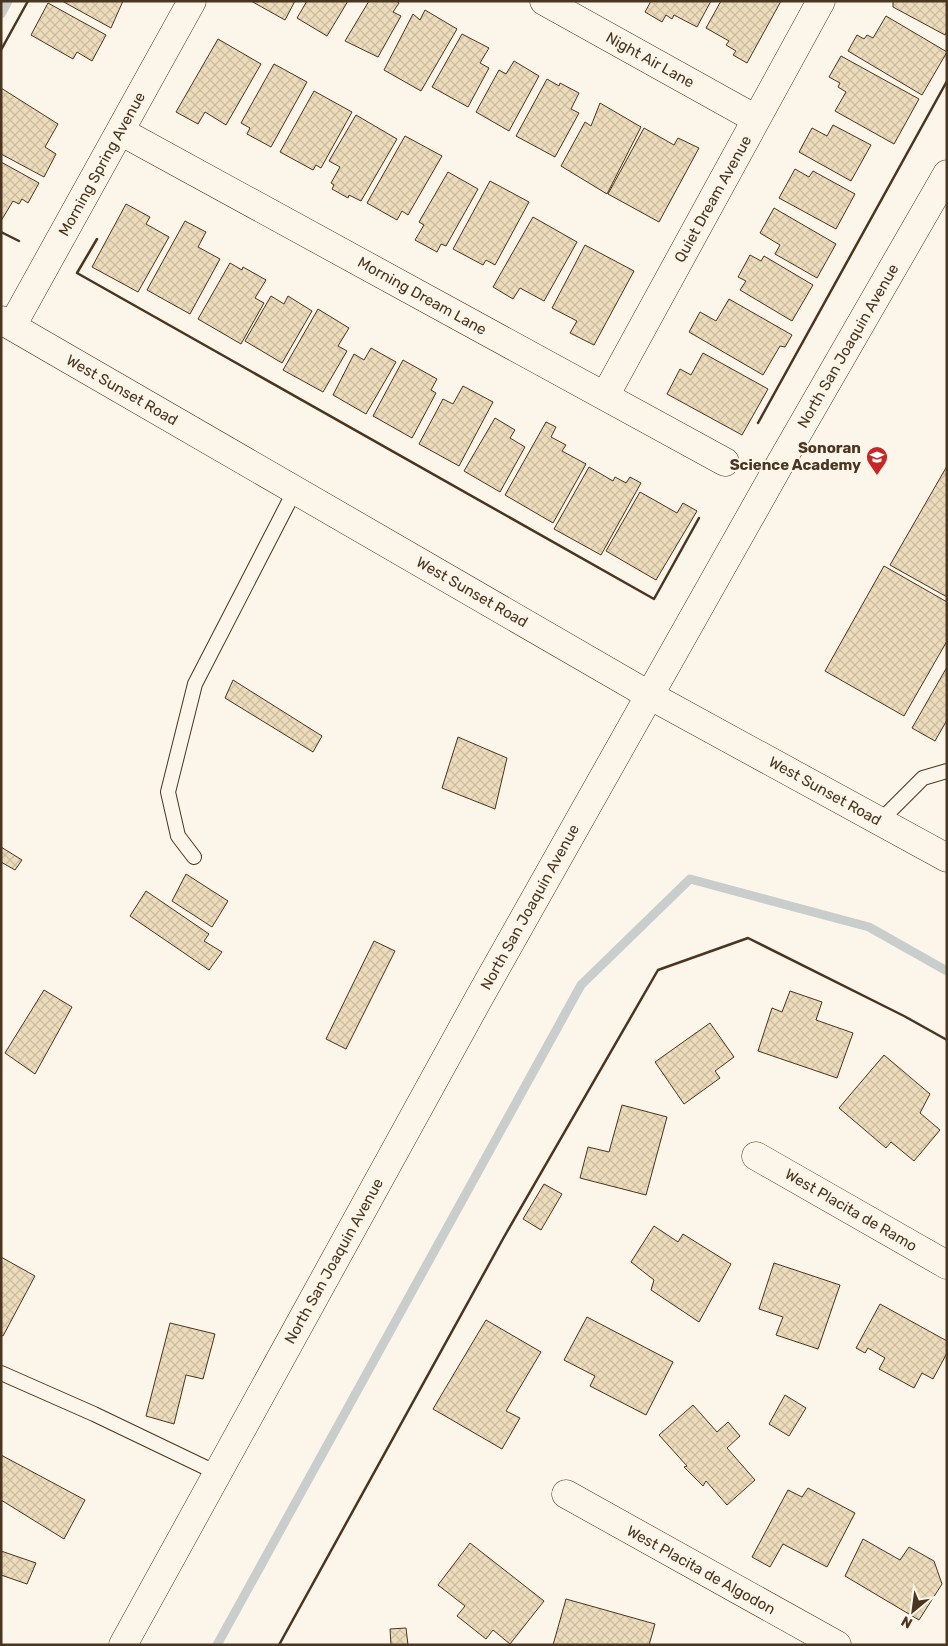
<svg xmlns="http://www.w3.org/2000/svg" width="948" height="1646" font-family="Rubik,sans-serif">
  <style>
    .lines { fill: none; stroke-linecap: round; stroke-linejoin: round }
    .stream { stroke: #c9cecd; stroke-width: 9 }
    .building { fill: url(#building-cross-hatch); stroke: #4a3520 }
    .service-casing { stroke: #4a3520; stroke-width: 16 }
    .minor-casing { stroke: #4a3520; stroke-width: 29 }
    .service { stroke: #fbf6e9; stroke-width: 14 }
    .minor { stroke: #fbf6e9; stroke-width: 28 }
    .wall { stroke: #4a3520; stroke-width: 2.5 }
    .labels { text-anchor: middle; stroke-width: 4; stroke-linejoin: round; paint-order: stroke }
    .street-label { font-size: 15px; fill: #4a3520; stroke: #fbf6e9 }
    .poi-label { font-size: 15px; font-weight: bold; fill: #4a3520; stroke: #fbf6e9; text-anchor: end }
  </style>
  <defs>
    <pattern id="building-cross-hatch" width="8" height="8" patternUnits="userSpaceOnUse" patternTransform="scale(1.25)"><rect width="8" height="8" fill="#ecdcbc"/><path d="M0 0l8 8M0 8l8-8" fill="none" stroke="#ccbda1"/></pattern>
  </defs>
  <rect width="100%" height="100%" fill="#fbf6e9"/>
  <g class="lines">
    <!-- stream -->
    <path class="stream" d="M 1,14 L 8,1
      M 217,1645 L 581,985 L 690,879 L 869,927 L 947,971"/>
  </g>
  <!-- building -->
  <path class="building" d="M 62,1 L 123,1 L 111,28 Z
    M 251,1 L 295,1 L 285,20 Z
    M 307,1 L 348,1 L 327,36 L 297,18 Z
    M 369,1 L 396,1 L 399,3 L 393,12 L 401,16 L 378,57 L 345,41 Z
    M 651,1 L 711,1 L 697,27 L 674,15 L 672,19 L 666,15 L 662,22 L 645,12 Z
    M 721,1 L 781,1 L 747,63 L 733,55 L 736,51 L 726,45 L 729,41 L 706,28 Z
    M 893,1 L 947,1 L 947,31 L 945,35 L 893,7 Z
    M 48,3 L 106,35 L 92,61 L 77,52 L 73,59 L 31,35 Z
    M 425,10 L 457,29 L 421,91 L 384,70 L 413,14 L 420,20 Z
    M 886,16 L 947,52 L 922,95 L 848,51 L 857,35 L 864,39 L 867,35 L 873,38 Z
    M 462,34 L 489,48 L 480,63 L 489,68 L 468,107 L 432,87 Z
    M 218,39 L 261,64 L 226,125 L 205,112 L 198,124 L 176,112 Z
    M 841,56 L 919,99 L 894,144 L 835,111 L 846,92 L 838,87 L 840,83 L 829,77 Z
    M 514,61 L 539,76 L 509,131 L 476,112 L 499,70 L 506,74 Z
    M 274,64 L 307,82 L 271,147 L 247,134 L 250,128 L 241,123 Z
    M 547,79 L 559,86 L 560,83 L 579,93 L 571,109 L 579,113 L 555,157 L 516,136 Z
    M 1,88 L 58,124 L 45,147 L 56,154 L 44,177 L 1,154 Z
    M 314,91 L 352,112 L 321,168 L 316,165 L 313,170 L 280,152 Z
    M 600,103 L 641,127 L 607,194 L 561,166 L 585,122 L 591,126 Z
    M 356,115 L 397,139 L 361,201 L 349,195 L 348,198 L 332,189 L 334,185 L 331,183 L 340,167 L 329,161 Z
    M 833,125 L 871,145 L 851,181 L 799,152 L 812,128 L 827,136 Z
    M 644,128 L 674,145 L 678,138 L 699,148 L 659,222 L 608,194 Z
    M 405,136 L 442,156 L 408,215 L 402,211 L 397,220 L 367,203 Z
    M 1,162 L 39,183 L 28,203 L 22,199 L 19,204 L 13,201 L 1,221 Z
    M 795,169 L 809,177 L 813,171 L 855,194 L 836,229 L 779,198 Z
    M 448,172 L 478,189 L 446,246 L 441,244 L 437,252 L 415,240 L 424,225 L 419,222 Z
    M 490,181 L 529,202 L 495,265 L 486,260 L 483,265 L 453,249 Z
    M 126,204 L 150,217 L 146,224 L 169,237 L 138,292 L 92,267 Z
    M 774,208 L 836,244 L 817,278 L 775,254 L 780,245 L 760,233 Z
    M 533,217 L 577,242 L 544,301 L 520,288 L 513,299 L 493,287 Z
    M 185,221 L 206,232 L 198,247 L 220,259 L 190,314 L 147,290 Z
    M 585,245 L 634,271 L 594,345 L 570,333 L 577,321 L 552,308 Z
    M 750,255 L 761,261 L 764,256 L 813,285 L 792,321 L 740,290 L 746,281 L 738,277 Z
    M 230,263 L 242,270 L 243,267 L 266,280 L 255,298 L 264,303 L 241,344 L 198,319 Z
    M 271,296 L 284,304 L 288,296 L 312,311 L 282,363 L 245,341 Z
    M 729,299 L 792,335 L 785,347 L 780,346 L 763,375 L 689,332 L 700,312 L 716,321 Z
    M 318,309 L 349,328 L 338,346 L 347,351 L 323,392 L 283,370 Z
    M 371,348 L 396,362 L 366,414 L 333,395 L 354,354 L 364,360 Z
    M 703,353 L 768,389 L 742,435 L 667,394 L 680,369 L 691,375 Z
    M 403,360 L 437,379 L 431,390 L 436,393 L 412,438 L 373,416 Z
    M 463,386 L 493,402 L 459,466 L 419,444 L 443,399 L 453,404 Z
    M 495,418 L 515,430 L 510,438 L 525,447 L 500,492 L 464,471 Z
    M 546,422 L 556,427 L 551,437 L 566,445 L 562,451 L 586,464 L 553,523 L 505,495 Z
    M 947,466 L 947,597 L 890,565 Z
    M 589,467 L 613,481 L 615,477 L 626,483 L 630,477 L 641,483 L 601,555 L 554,529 Z
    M 640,492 L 677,513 L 683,503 L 697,511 L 656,580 L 606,551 Z
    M 884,566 L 947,602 L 947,641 L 904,716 L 825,671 Z
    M 947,667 L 947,720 L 935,741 L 912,728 Z
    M 233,680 L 322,736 L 313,752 L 225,698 Z
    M 458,737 L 507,758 L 495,809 L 442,788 Z
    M 1,847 L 22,860 L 15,870 L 1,862 Z
    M 186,874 L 228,901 L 212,927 L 172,901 Z
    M 146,891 L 209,934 L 204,941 L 222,952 L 209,970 L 130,916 Z
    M 374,941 L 395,951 L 346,1049 L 326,1039 Z
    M 44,990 L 72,1007 L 35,1074 L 5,1053 Z
    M 790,991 L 822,1002 L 816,1020 L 853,1033 L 837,1078 L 758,1051 L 772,1008 L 782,1012 Z
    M 710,1023 L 734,1057 L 715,1071 L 720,1078 L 684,1104 L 655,1062 Z
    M 884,1055 L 930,1094 L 920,1113 L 940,1130 L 914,1161 L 891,1142 L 886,1148 L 839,1108 Z
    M 622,1105 L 667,1117 L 646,1195 L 580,1178 L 588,1147 L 609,1152 Z
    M 544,1184 L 562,1194 L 541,1230 L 523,1219 Z
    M 654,1226 L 678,1242 L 683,1234 L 731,1264 L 699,1322 L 651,1290 L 654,1280 L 631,1262 Z
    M 1,1257 L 35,1276 L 3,1336 L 1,1335 Z
    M 774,1263 L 840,1285 L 818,1349 L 776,1335 L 783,1317 L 759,1309 Z
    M 880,1304 L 947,1341 L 947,1353 L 933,1379 L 922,1373 L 914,1388 L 879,1369 L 885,1358 L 868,1348 L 865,1353 L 856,1348 Z
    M 587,1317 L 673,1362 L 646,1415 L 590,1386 L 595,1376 L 564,1360 Z
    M 486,1320 L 541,1352 L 506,1411 L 520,1418 L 502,1449 L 433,1409 Z
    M 170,1323 L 215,1334 L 203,1379 L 186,1375 L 174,1424 L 146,1416 Z
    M 785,1395 L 806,1408 L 789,1436 L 769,1424 Z
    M 693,1405 L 717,1432 L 728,1422 L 740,1436 L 727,1448 L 755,1480 L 727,1505 L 706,1481 L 703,1486 L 684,1467 L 687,1466 L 659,1435 Z
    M 1,1455 L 85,1500 L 64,1539 L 1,1500 Z
    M 808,1488 L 855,1513 L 827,1567 L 783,1544 L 770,1567 L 752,1557 L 788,1490 L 802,1497 Z
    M 863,1539 L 900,1560 L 909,1547 L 934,1561 L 942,1584 L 919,1620 L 845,1576 Z
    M 470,1543 L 544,1601 L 510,1644 L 493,1630 L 486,1639 L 457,1616 L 465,1606 L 438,1585 Z
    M 1,1551 L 36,1563 L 27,1584 L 1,1575 Z
    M 566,1599 L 655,1624 L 649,1645 L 553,1645 Z
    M 406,1628 L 408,1645 L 391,1645 L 390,1629 Z"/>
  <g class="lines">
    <!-- service casing -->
    <g class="service-casing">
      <path id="service" d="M 880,821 L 923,778 L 947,771
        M 194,857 L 178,836 L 168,792 L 195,684 L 295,490
        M 1,1373 L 94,1414 L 217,1473"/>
    </g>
    <!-- minor casing -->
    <g class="minor-casing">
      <path id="minor" d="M 544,1 L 756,119
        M 120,131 L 725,462
        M 1,320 L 649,695 L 947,858
        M 12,326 L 192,1
        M 605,396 L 821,1
        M 756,1156 L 947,1265
        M 566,1494 L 837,1645
        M 123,1645 L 479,998 L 777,469 L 947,174"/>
    </g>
    <!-- service -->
    <use href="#service" class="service"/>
    <!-- minor -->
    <use href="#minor" class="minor"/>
    <!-- wall -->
    <path class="wall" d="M 1,50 L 28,1
      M 1,232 L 19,241
      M 97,239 L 77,273 L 654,599 L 699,518
      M 758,423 L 947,81
      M 279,1645 L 504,1237 L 658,970 L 748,938 L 904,1016 L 947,1040"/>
  </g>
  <!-- icons -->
  <defs>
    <g id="school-pin" transform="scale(1.125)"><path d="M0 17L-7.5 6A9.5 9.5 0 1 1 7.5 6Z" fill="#c62828" stroke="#fbf6e9"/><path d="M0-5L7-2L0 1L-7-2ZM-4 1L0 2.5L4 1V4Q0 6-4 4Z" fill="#fff"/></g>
  </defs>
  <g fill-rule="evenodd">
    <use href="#school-pin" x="877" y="457"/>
  </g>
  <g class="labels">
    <!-- street labels -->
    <g class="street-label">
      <text transform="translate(650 60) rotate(29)" y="5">Night Air Lane</text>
      <text transform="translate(102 164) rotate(-61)" y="5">Morning Spring Avenue</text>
      <text transform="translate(713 199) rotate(-61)" y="5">Quiet Dream Avenue</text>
      <text transform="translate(422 296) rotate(29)" y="5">Morning Dream Lane</text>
      <text transform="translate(848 346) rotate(-60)" y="5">North San Joaquin Avenue</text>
      <text transform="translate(122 390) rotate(30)" y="5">West Sunset Road</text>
      <text transform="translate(472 592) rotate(30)" y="5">West Sunset Road</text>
      <text transform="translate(825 791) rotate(29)" y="5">West Sunset Road</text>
      <text transform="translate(530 907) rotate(-61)" y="5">North San Joaquin Avenue</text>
      <text transform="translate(851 1210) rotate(30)" y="5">West Placita de Ramo</text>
      <text transform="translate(334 1261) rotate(-61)" y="5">North San Joaquin Avenue</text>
      <text transform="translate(701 1570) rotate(29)" y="5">West Placita de Algodon</text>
    </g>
    <!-- poi labels -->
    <g class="poi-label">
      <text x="861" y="453">Sonoran<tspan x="861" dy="17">Science Academy</tspan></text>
    </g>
  </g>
  <!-- border -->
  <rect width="948" height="1646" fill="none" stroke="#4a3520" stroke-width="5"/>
  <!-- north arrow -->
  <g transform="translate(913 1611) rotate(209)" stroke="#fbf6e9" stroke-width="4" paint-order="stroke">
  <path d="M0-4L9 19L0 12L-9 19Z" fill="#4a3520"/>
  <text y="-8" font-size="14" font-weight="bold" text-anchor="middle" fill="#4a3520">N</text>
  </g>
</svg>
